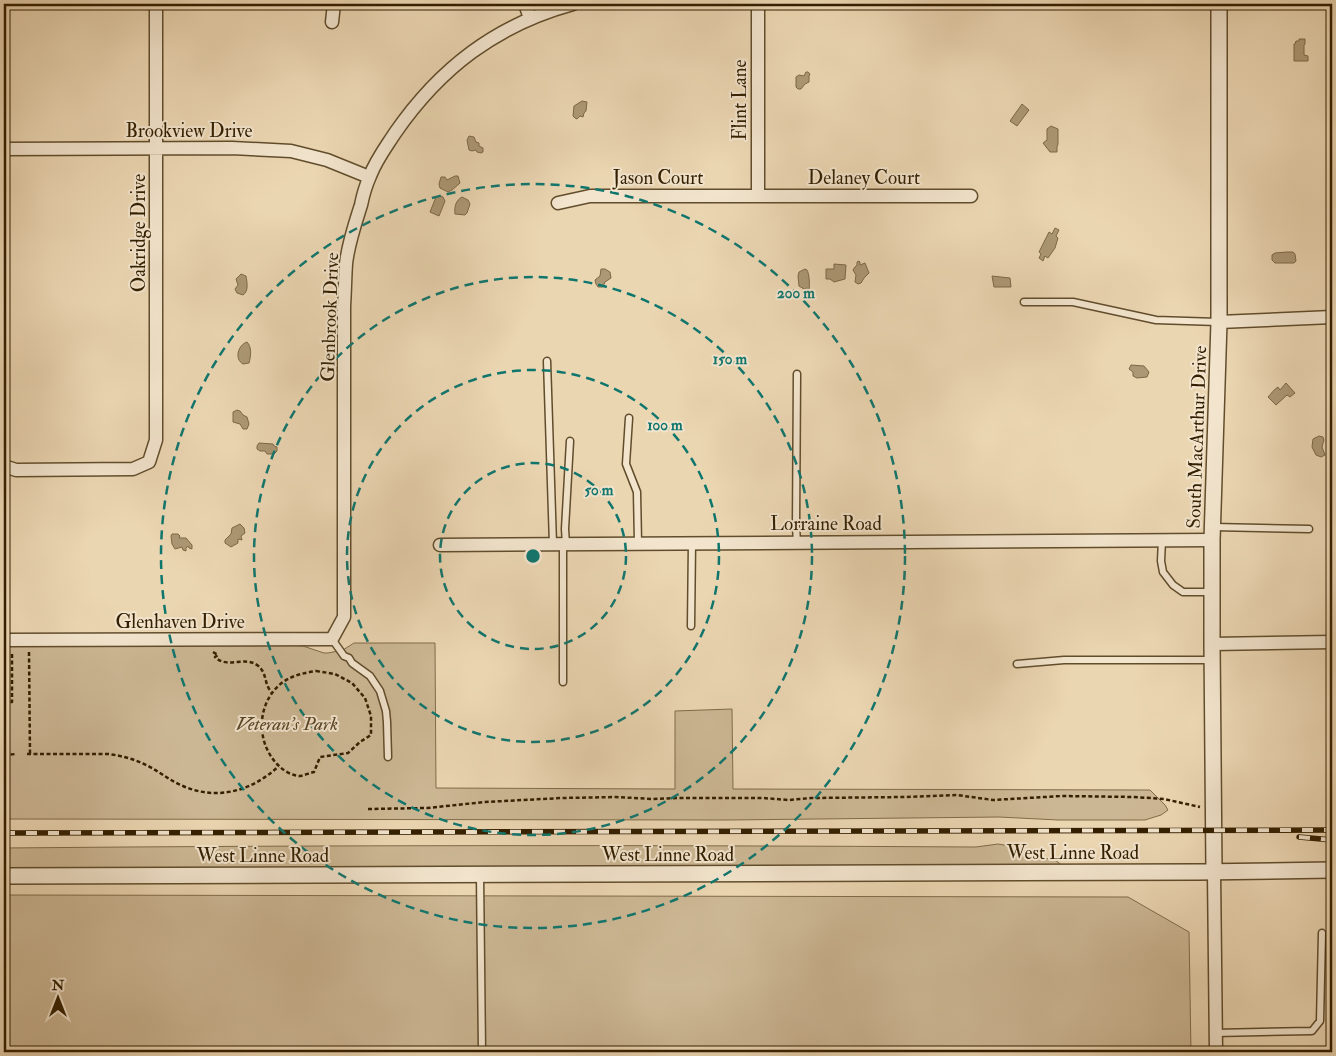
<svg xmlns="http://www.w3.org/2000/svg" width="1336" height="1056" font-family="'IM FELL Double Pica',serif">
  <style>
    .green { fill: #ccb794; stroke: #806b4a }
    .water { fill: #ac9875; stroke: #7c6846 }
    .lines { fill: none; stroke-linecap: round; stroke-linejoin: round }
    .service-casing { stroke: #614d2c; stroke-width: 9 }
    .minor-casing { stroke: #614d2c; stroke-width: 15 }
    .tertiary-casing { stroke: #614d2c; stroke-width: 18 }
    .path { stroke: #331f00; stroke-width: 2.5; stroke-dasharray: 4 2.5; stroke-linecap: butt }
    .service { stroke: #f2e4cd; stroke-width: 6 }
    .minor { stroke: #f2e4cd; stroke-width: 12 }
    .tertiary { stroke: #f2e4cd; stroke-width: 15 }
    .rail-casing { stroke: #331f00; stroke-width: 5.5 }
    .rail { stroke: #f2e4cd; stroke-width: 4; stroke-dasharray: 11; stroke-linecap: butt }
    .ring { fill: none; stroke: #0f766e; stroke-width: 2.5; stroke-dasharray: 9 6 }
    .labels { text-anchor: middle; stroke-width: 4; stroke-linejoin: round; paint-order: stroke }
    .street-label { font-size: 19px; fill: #331f00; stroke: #f2e4cd }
    .park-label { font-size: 19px; font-style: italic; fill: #594525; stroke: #f2e4cd }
    .centre { fill: #0f766e; stroke: #f2e4cd; stroke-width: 2.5 }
    .ring-label { font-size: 15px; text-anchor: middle; font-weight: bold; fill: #0f766e; stroke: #f2e4cd; stroke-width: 4; stroke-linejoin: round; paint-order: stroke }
  </style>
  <rect width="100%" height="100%" fill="#ebd6b2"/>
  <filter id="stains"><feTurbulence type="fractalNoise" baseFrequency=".004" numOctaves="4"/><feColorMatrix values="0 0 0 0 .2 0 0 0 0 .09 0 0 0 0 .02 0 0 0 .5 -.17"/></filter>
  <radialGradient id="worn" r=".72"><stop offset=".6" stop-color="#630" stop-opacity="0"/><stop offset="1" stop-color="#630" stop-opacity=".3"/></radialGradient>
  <!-- green -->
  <path class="green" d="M 354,643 L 435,643 L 436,788 L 675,789 L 675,711 L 732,709 L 733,789 L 1150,790 L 1165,805 L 1168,810 L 1161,815 L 1145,820 L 1058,820 L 999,817 L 728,820 L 4,819 L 4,646 L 291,645 L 303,646 L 324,653 L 328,653 L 343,650 Z
    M 998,844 L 1021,848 L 1033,856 L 1055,860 L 1063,866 L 4,870 L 4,848 C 328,845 652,845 976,847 Z
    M 4,895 L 1128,897 L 1189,932 L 1191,1052 L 4,1052 Z"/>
  <!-- water -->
  <path class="water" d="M 1299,39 L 1305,39 L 1305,44 L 1304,45 L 1304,55 L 1308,56 L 1308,61 L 1294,61 L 1294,44 L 1295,44 L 1296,41 L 1299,41 Z
    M 806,72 L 808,72 L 810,74 L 809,76 L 809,82 L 805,84 L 801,89 L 798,89 L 796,87 L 796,77 L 799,75 L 804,76 Z
    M 582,101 L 587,102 L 586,111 L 584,113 L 583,117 L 580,116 L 577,119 L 575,118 L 573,116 L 574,106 Z
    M 1022,104 L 1029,110 L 1017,126 L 1010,121 Z
    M 1051,126 L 1058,129 L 1058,144 L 1057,147 L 1057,152 L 1050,152 L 1043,143 L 1047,140 L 1047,129 Z
    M 469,136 L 474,137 L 476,142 L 479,143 L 479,146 L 483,148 L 483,152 L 481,153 L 477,152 L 476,150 L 472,151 L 469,150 L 467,140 Z
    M 455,176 L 458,176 L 460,183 L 452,190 L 448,192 L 440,188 L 439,184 L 441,177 L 445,177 L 447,180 Z
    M 441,196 L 443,197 L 445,201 L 439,216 L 430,212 L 436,197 Z
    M 462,197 L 468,200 L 470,204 L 467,213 L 465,215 L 455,214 C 454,207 456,200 462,197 Z
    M 1055,228 L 1059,230 L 1056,236 L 1058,238 L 1055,248 L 1048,258 L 1045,256 L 1043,261 L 1039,258 L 1041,254 L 1039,252 L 1049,232 L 1052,234 Z
    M 1287,252 L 1293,252 L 1295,254 L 1296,261 L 1294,263 L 1275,263 L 1272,260 L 1272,255 L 1275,253 Z
    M 859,261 L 860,262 L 860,265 L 865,263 L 869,273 L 864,278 L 861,283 L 858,284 L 855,282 L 856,275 L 853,270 L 855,267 L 857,265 L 857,262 Z
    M 834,264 L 846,265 L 845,279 L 834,282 L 830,279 L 826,279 L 826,269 L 834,269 Z
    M 601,269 L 605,269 L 610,272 L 611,278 L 605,282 L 603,287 L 598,287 L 596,284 L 595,280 L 600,276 Z
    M 805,269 L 807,270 C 809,273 810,284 809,289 L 807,288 L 804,289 L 799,286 L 798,276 L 799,272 Z
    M 241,274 L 246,276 C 247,282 249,291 243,295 L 237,293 L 235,289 L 238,285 L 236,279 Z
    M 992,276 L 1010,278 L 1011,287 L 994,287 Z
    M 247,342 C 252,347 251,356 249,363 L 243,364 C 234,359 238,345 247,342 Z
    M 1131,365 L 1144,366 L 1149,372 L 1147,377 L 1137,378 L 1133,376 L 1133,372 L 1129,369 Z
    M 1286,383 L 1295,393 L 1290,397 L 1287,395 L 1276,405 L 1268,397 C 1272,393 1273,390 1278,387 L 1280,390 Z
    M 237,410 L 240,411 L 243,415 L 247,417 L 249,424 L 247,429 L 243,429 L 240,424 L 233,422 L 233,412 Z
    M 1319,436 L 1323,437 L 1324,440 L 1322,447 L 1325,455 L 1321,457 L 1316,455 L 1312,447 L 1313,439 Z
    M 259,443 L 273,444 L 274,446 L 277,447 L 277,451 L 274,454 L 267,454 L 265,451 L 260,451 L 257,449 L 257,446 Z
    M 240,524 L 244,528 L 245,533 L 241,536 L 242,540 L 238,539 L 238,543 L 231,547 L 225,543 L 225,540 L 231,534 L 232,528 Z
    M 172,534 L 178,534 L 180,536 L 179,538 L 186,538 L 192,545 L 192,549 L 189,548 L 188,546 L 186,548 L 186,551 L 183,550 L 182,547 L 175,549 L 172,544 L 171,536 Z"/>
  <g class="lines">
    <!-- service casing -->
    <g class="service-casing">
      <path id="service" d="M 1024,302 L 1073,302 L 1156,320 L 1218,322
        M 547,361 L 553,544
        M 629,418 L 626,464 L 637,492 L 638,543
        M 1213,527 L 1309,529
        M 1162,540 L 1161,561 L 1163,572 L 1173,585 L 1183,592 L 1211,592
        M 797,542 L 796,527 L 797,374
        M 563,544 L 563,682
        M 566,544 L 565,529 L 570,441
        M 691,626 L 692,543
        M 332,639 L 344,656 L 349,658 L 352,663 L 370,676 L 380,691 L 386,711 L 387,722 L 388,757
        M 1017,664 L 1064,660 L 1211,660
        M 480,875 L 482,1052
        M 1215,1033 L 1312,1031 L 1320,1021 L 1322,933"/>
    </g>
    <!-- minor casing -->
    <g class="minor-casing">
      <path id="minor" d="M 525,4 L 530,18
        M 758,4 L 758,196
        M 332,22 L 334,4
        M 4,149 L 232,148 L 291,151 L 327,160 L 369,177
        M 558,203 L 590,196 L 971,196
        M 1219,322 L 1332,317
        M 4,466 L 16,470 L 133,469 L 149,462 L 156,440 L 156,4
        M 440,545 L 1212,540
        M 4,640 L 332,639 L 344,617 L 344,306 C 345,292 345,278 346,264 C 348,244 355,224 361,205 C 363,195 366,185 370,176 C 376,160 386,147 395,133 C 440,68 496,25 573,4
        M 1212,644 L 1332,642
        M 1214,872 L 1216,1052"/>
    </g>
    <!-- tertiary casing -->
    <g class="tertiary-casing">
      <path id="tertiary" d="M 1214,872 L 1212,644 L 1212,540 L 1219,322 L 1219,4
        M 4,876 L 1198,872 L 1332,870"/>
    </g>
    <!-- path -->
    <path class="path" d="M 29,652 L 30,754
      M 213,652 L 218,655 L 215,657 C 226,669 245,656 257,665 C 268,673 263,683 272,693
      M 316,671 L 335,674 L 352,683 L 365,698 L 371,716 L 371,735 L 360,742 L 348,753 L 320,757 L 314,772 C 309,773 303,776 299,776 C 291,775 284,771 279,766 C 255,743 256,702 283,682 C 293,675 304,673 316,671 Z
      M 4,702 L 12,702 L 12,652
      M 27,754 L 109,754 C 122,756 134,759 146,765 C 159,771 170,781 183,786 C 217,801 252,791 279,766
      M 4,755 L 16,754
      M 368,809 L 427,808 L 485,802 L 562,798 L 616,797 L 652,799 L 680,798 L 763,798 L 789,800 L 811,798 L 905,797 L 957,795 L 993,800 L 1062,796 L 1134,797 L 1164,799 L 1200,807"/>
    <!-- service -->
    <use href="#service" class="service"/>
    <!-- minor -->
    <use href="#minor" class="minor"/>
    <!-- tertiary -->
    <use href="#tertiary" class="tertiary"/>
    <!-- rail casing -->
    <g class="rail-casing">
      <path id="rail" d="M 4,833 L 1332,830
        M 1299,837 L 1332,840"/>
    </g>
    <!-- rail -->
    <use href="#rail" class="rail"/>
  </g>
  <!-- distance rings -->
  <g class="ring">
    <circle cx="533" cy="556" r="93"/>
    <circle cx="533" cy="556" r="186"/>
    <circle cx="533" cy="556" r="279"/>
    <circle cx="533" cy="556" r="372"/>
  </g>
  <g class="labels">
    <!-- street labels -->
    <g class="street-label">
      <text transform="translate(739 100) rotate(-90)" y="7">Flint Lane</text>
      <text x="189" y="137">Brookview Drive</text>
      <text x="658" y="184">Jason Court</text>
      <text x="864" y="184">Delaney Court</text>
      <text transform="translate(138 233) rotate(-90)" y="7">Oakridge Drive</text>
      <text transform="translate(329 317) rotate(-88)" y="7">Glenbrook Drive</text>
      <text transform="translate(1196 437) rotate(-88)" y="7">South MacArthur Drive</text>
      <text x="826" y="530">Lorraine Road</text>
      <text x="180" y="628">Glenhaven Drive</text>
      <text x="1073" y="859">West Linne Road</text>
      <text x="668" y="861">West Linne Road</text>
      <text x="263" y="862">West Linne Road</text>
    </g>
    <!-- park labels -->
    <g class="park-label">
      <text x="287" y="730">Veteran's Park</text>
    </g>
  </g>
  <circle cx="533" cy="556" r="8" class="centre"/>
  <g class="ring-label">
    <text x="796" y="298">200 m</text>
    <text x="730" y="364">150 m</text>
    <text x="665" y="430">100 m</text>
    <text x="599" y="495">50 m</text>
  </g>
  <!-- margin -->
  <rect width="1336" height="1056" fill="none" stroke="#ebd6b2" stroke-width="20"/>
  <rect x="5" y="5" width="1326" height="1046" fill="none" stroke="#331f00" stroke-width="2.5"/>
  <rect x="10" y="10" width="1316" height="1036" fill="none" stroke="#331f00"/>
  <!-- north arrow -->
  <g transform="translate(58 998)" stroke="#f2e4cd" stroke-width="4" paint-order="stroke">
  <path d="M0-4L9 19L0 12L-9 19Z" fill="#331f00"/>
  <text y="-8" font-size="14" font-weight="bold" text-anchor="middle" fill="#331f00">N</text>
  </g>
  <rect width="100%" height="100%" filter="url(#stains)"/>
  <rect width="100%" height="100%" fill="url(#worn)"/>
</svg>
